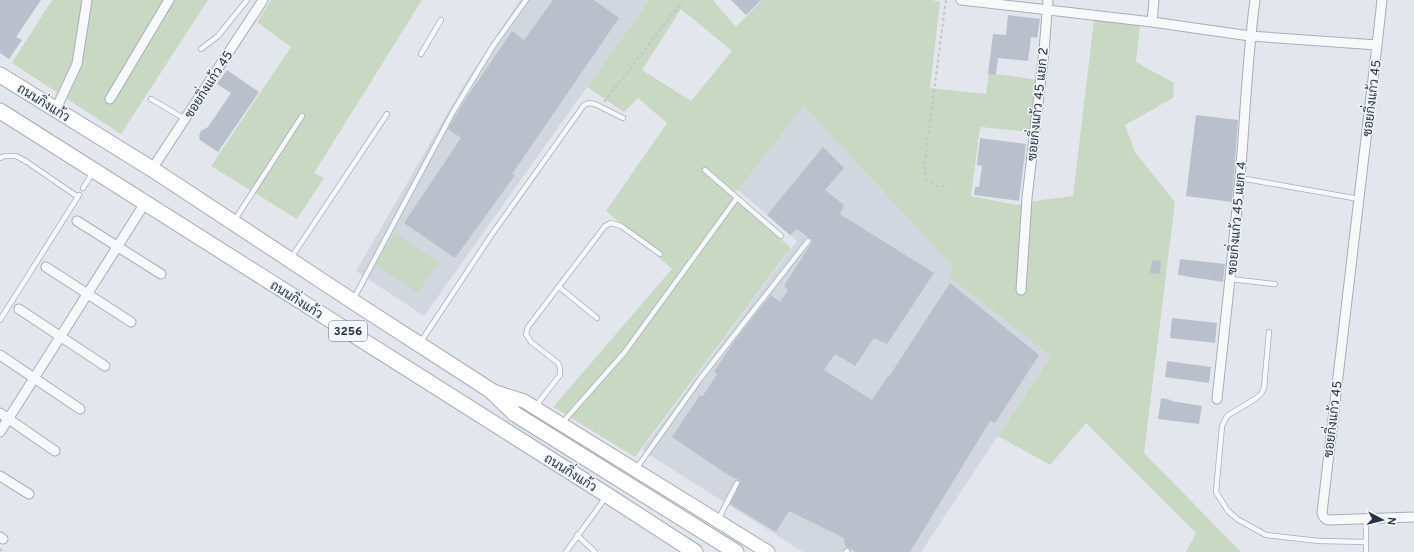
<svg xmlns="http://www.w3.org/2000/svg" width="1414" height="552" font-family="Overpass,Sarabun,sans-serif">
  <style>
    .built { fill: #d1d6df }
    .green { fill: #c8d8c3; fill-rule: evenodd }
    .building { fill: #bac0cb }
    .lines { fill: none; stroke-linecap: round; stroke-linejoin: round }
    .lane-casing { stroke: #a7adb8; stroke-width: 6 }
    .street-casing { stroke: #a7adb8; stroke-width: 11 }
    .secondary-casing { stroke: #a7adb8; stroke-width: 15 }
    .primary-casing { stroke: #a1abba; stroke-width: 17 }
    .path { stroke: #c1c5cb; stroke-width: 2; stroke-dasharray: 3 3; stroke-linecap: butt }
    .lane { stroke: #f7f8fa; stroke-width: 4.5 }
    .street { stroke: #f7f8fa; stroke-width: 9 }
    .secondary { stroke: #fff; stroke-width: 13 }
    .primary { stroke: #fff; stroke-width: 15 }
    .labels { text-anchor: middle; stroke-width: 3; stroke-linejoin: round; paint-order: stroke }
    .shield { fill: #f3f6f9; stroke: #656e7c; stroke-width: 1 }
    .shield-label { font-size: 12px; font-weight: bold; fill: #283347 }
    .street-label { font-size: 13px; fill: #283347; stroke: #f3f6f9 }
  </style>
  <rect width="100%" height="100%" fill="#e3e7ed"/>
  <!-- built -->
  <path class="built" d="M 520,0 L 649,0 L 424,316 L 356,271 L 465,83 Z
    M 804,106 L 953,267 L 949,277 L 1051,356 L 921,552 L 803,552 L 642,450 L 797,241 L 738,190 Z"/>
  <!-- green -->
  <path class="green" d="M 52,0 L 208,0 L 121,134 L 12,63 Z
    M 271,0 L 422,0 L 314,173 L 324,178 L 297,219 L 211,166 L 291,47 L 257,22 Z
    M 649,0 L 713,0 L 736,27 L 762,0 L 932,0 L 940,2 L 930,88 L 986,94 L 989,73 L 1039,80 L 1030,132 L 980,127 L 971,196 L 1017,205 L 1041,200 L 1073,196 L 1094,20 L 1140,25 L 1136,62 L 1174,83 L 1173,98 L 1125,125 L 1135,152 L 1175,202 L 1144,453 L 1241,552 L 1186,552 L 1196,533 L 1086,423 L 1050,465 L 998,436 L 1051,356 L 949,277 L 953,267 L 804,106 L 738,190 L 730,194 L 791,248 L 635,457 L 553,407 L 672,269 L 606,211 L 667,123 L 638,98 L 624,112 L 587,87 ZM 681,9 L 732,51 L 691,101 L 642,70 Z
    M 395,233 L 439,263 L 417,293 L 375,264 Z"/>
  <!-- building -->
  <path class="building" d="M 0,0 L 41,0 L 16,37 L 22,40 L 9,59 L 0,53 Z
    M 553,0 L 594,0 L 619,18 L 512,174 L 515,175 L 455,258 L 404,223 L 461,138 L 448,129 L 467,97 L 512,31 L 524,40 Z
    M 731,0 L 761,0 L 746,15 Z
    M 1008,15 L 1040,19 L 1037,38 L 1031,37 L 1028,61 L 998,58 L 996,75 L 988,74 L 993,34 L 1006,35 Z
    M 227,70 L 259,92 L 218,152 L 200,140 L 199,136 L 201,131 L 208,127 L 231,93 L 217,84 Z
    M 1196,115 L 1238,120 L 1232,202 L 1186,196 Z
    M 980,138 L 1026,144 L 1019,201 L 974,195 L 975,187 L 979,187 L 982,166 L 977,165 Z
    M 823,147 L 844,168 L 825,190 L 844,205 L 840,214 L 934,273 L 887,344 L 874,338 L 855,366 L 835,354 L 824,370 L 872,400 L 889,375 L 890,375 L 950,283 L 1039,355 L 995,423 L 990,421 L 910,552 L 856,552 L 845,546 L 844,538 L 789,511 L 776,532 L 730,504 L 741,481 L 725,473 L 672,437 L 700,395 L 702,397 L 717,374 L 714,371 L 739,335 L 771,295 L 780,302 L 788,290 L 784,286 L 812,242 L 812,240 L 797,229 L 790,235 L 767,215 Z
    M 1180,259 L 1225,264 L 1223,282 L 1178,275 Z
    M 1152,260 L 1161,261 L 1160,274 L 1150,273 Z
    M 1172,318 L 1217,323 L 1215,343 L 1170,338 Z
    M 1167,361 L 1211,367 L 1209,383 L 1165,377 Z
    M 1161,398 L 1171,400 L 1171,401 L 1202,406 L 1199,424 L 1158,419 Z"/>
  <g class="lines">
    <!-- lane casing -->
    <g class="lane-casing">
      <path id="lane" d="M 201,49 L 218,36 L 247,0
        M 421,54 L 441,20
        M 151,99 L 185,119
        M 0,158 L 5,156 L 16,156 L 27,162 L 78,197
        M 705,170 L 781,236
        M 1240,178 L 1359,199
        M 83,188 L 93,172
        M 234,221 L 302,116
        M 291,258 L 387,114
        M 1230,279 L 1275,284
        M 559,287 L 597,318
        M 353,300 L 453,112 L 493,46 L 526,0
        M 0,320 L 79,195
        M 1269,332 L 1264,388 L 1261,394 L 1255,399 L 1227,416 L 1222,426 L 1216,492 L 1228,511 L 1237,519 L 1266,535 L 1319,541 L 1366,542
        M 420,343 L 490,237 L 584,105 L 589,103 L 595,104 L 623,118
        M 535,407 L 560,375 L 560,368 L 558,363 L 531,342 L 526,334 L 528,327 L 605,226 L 611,223 L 621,226 L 660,254
        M 562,423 L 624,353 L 737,198
        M 636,469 L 700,379 L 808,241
        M 718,520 L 737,483
        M 577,535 L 595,552
        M 566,552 L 606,497
        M 846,552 L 847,551
        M 1366,552 L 1366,519"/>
    </g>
    <!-- street casing -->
    <g class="street-casing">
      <path id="street" d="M 961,0 L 1152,22 L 1250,36 L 1377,45 L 1322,513 C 1323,517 1324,519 1328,520 L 1414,517
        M 1152,22 L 1154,0
        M 1377,45 L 1382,0
        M 110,99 L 169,0
        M 56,109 L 77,64 L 87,0
        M 152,169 L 263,0
        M 77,221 L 161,274
        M 46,267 L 131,322
        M 1021,290 L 1027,198 L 1044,51 L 1048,0
        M 19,309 L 105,366
        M 0,355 L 80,409
        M 1217,399 C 1225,326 1233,252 1240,179 C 1245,119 1247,59 1255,0
        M 0,413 L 55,451
        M 0,432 L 145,203
        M 0,476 L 29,494
        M 0,537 L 3,539"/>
    </g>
    <!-- secondary casing -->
    <g class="secondary-casing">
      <path id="secondary" d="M 490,390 L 524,401 L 768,552"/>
    </g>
    <!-- primary casing -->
    <g class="primary-casing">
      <path id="primary" d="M 0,75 L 152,169 L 363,308 L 490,390 L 515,414 L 736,552
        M 0,111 L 607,495 L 695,552"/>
    </g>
    <!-- path -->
    <path class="path" d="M 946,0 L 924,167 L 926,179 L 934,185 L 948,187
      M 604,102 L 682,2
      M 0,549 L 3,552"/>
    <!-- lane -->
    <use href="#lane" class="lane"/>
    <!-- street -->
    <use href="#street" class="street"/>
    <!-- secondary -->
    <use href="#secondary" class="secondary"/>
    <!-- primary -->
    <use href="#primary" class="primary"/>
  </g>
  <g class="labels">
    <!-- shield labels -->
    <rect class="shield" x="329" y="321" width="38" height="20" rx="3"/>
    <g class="shield-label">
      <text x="348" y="335">3256</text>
    </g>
    <!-- street labels -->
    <g class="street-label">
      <text transform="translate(208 84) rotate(-57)" y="5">ซอยกิ่งแก้ว 45</text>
      <text transform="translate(1371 98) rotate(-83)" y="5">ซอยกิ่งแก้ว 45</text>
      <text transform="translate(44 102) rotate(32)" y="5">ถนนกิ่งแก้ว</text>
      <text transform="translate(1037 104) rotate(-84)" y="5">ซอยกิ่งแก้ว 45 แยก 2</text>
      <text transform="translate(1236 218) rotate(-85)" y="5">ซอยกิ่งแก้ว 45 แยก 4</text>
      <text transform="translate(297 299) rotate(32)" y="5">ถนนกิ่งแก้ว</text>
      <text transform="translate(1332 419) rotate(-83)" y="5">ซอยกิ่งแก้ว 45</text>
      <text transform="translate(571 472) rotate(32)" y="5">ถนนกิ่งแก้ว</text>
    </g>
  </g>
  <!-- north arrow -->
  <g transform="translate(1382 520) rotate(97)" stroke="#f3f6f9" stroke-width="3" paint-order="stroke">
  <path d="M0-3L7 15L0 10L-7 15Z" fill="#283347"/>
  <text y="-6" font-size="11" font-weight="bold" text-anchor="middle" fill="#283347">N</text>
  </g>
</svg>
